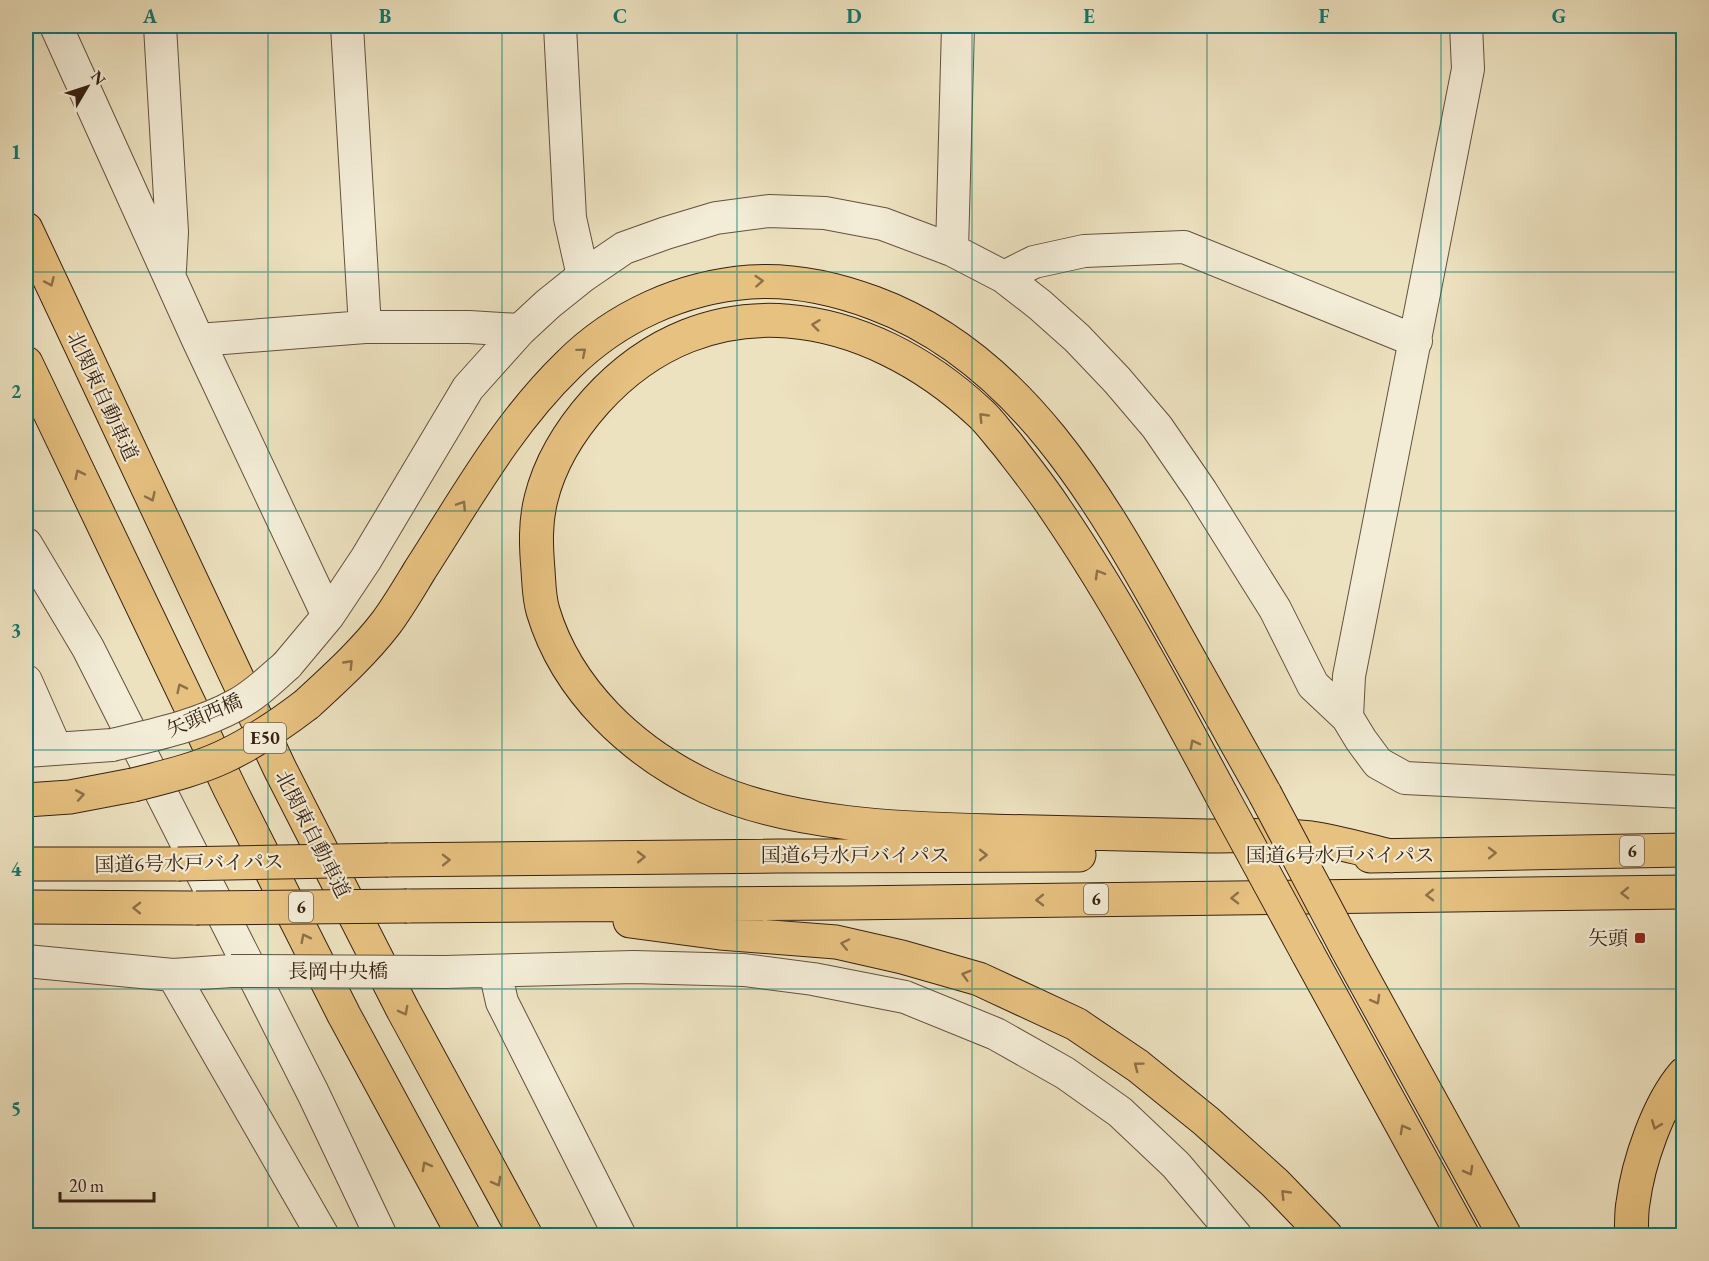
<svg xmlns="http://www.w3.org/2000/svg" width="1709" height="1261" font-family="'EB Garamond','Noto Serif JP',serif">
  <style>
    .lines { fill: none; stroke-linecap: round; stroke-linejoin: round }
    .minor-casing { stroke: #64513e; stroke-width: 34 }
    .highway-casing { stroke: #372112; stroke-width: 35 }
    .minor { stroke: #f3ecd6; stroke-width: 32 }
    .highway { stroke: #e6c180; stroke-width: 33 }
    .minor-bridge-casing { stroke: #64513e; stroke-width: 34; stroke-linecap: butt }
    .highway-bridge-casing { stroke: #372112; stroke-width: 35; stroke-linecap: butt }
    .minor-bridge { stroke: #f3ecd6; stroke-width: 32 }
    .highway-bridge { stroke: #e6c180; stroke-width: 33 }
    .oneway { stroke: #8e7149 }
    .grid { fill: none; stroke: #0f766e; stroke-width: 1.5; stroke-opacity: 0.55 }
    .poi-dot { fill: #8f2418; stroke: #f3ecd6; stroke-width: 2 }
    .labels { text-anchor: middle; stroke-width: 4.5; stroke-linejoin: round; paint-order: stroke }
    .shield { fill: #f3ecd6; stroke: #6f5e4d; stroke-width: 1.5 }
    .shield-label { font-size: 18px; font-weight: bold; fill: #372112 }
    .street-label { font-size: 20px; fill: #372112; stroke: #f3ecd6 }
    .poi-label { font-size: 20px; fill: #372112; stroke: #f3ecd6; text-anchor: end }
    .neatline { fill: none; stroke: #0f766e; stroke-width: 2 }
    .grid-label { font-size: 20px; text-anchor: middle; font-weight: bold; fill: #0f766e }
  </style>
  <rect width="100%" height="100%" fill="#ede2c0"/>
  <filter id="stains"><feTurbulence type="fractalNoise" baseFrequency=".00333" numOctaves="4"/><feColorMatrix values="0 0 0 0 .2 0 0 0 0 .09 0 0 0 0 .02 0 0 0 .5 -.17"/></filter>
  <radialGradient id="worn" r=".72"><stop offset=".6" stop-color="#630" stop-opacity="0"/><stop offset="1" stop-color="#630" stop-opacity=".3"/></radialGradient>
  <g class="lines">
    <!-- minor casing -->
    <g class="minor-casing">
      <path id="minor" d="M 56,26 L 198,340 L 328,616
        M 160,26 L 172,232 L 170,270
        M 347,26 L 365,327
        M 560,26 L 570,218 L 583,276
        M 1466,26 L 1468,69 L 1349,676 L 1347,717 L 1361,740 L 1378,763 L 1405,778 L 1684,792
        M 952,250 L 958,26
        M 1004,277 L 1034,262 L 1084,251 L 1184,247 L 1416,341
        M 198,340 L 365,327 L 469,327 L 520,330
        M 26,544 L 88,648 L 313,1093 L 381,1236
        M 287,665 L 328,616 L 366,559 L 468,388 L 520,330 L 548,304 L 583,276 L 624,248 L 666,233 L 716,218 L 769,211 L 825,213 L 883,224 L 952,250 L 1004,277 L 1040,305 L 1077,338 L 1117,380 L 1157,427 L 1201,491 L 1275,609 L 1313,685 L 1347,717
        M 26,681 L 56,749
        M 26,751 L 112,745
        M 26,961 L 173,975 L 231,971
        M 495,971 L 502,1002 L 620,1236
        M 445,972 L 634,967 L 744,970 L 813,979 L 905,997 L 996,1034 L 1065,1073 L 1120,1112 L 1176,1165 L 1236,1236
        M 173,975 L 323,1236"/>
    </g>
    <!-- highway casing -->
    <g class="highway-casing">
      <path id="highway" d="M 26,229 L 280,769 L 403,1010 L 526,1236
        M 26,363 L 230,789 L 344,1015 L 464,1236
        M 307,704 C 334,679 363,653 386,623 C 398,607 409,588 420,570 C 466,499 507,424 568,365 C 616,317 682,287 750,282 C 793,279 834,288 874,303 C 1020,357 1100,499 1172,628 C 1203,683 1234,739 1265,794
        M 1222,796 C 1170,699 1118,601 1056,510 C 1041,487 1024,466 1007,444 C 998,434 990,422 980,413 C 868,308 708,277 596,401 C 571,429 550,462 541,499 C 535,523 536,546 538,570 C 539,584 539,598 543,611 C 567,691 633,752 707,787 C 788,825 903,829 991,831 C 1063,833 1135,834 1208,836 C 1241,836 1277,834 1311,838 C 1338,842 1365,850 1391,856
        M 26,800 L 70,797 L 133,785
        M 1370,856 L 1684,850
        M 388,860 L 778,856 L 1079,855
        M 26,864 L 178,864
        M 407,906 L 848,903 L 1684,892
        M 26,907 L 196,908
        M 630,921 L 720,933 L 836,942 L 902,957 L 979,979 L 1076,1024 L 1138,1066 L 1206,1121 L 1275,1183 L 1326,1236
        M 1347,949 L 1505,1236
        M 1307,952 L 1463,1236
        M 1631,1236 C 1632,1225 1631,1213 1633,1203 C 1638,1163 1658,1104 1684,1074"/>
    </g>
    <!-- minor -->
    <use href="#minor" class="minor"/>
    <!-- highway -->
    <use href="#highway" class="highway"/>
    <!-- minor-bridge casing -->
    <g class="minor-bridge-casing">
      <path id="minor-bridge" d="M 112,745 C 153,735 198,726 236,705 C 255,695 271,679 287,665
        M 231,971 L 445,972"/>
    </g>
    <!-- highway-bridge casing -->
    <g class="highway-bridge-casing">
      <path id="highway-bridge" d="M 133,785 C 164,777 195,770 223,757 C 253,743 281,724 307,704
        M 1265,794 L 1347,949
        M 1222,796 L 1307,952
        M 178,864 L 388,860
        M 196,908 L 407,906"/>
    </g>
    <!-- minor-bridge -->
    <use href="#minor-bridge" class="minor-bridge"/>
    <!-- highway-bridge -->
    <use href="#highway-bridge" class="highway-bridge"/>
  </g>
  <!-- one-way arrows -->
  <defs><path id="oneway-chevron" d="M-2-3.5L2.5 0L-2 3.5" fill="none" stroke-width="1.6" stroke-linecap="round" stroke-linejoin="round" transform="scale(1.5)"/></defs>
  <g class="oneway">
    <use href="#oneway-chevron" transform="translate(759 281) rotate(-4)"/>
    <use href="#oneway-chevron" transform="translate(50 282) rotate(66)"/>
    <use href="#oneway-chevron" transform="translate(816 325) rotate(-173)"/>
    <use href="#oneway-chevron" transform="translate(582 352) rotate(-40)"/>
    <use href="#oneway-chevron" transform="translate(983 417) rotate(-134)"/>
    <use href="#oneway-chevron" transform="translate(79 474) rotate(-116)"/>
    <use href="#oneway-chevron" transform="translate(151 497) rotate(65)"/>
    <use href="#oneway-chevron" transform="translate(462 505) rotate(-57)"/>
    <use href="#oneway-chevron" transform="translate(1099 574) rotate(-120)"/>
    <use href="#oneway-chevron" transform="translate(349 664) rotate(-46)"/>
    <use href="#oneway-chevron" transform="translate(181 688) rotate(-116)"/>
    <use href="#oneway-chevron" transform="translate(1194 744) rotate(-118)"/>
    <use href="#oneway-chevron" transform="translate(80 795) rotate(-10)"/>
    <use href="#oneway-chevron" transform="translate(1492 853) rotate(-1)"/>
    <use href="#oneway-chevron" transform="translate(983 855)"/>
    <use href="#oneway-chevron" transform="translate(641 857) rotate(-1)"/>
    <use href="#oneway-chevron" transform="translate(446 860) rotate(-1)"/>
    <use href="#oneway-chevron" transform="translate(1625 893) rotate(179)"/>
    <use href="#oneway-chevron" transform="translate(1430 895) rotate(179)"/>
    <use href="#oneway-chevron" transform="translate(1235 898) rotate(179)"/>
    <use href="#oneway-chevron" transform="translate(1040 900) rotate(179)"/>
    <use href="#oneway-chevron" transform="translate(137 908) rotate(-179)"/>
    <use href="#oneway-chevron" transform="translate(305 938) rotate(-117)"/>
    <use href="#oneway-chevron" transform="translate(845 944) rotate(-168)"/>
    <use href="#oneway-chevron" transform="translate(966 975) rotate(-164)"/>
    <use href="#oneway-chevron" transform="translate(1376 1000) rotate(61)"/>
    <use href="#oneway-chevron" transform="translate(404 1011) rotate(62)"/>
    <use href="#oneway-chevron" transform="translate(1138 1066) rotate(-143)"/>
    <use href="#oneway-chevron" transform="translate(1656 1125) rotate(111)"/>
    <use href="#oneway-chevron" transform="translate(1404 1129) rotate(-119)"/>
    <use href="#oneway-chevron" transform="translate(426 1166) rotate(-119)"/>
    <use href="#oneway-chevron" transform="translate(1469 1171) rotate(61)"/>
    <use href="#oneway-chevron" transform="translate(497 1182) rotate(61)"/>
    <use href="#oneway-chevron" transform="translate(1285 1194) rotate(-134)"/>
  </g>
  <!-- grid -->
  <path class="grid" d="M 268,26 L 268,1236M 502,26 L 502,1236M 737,26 L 737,1236M 972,26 L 972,1236M 1207,26 L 1207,1236M 1441,26 L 1441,1236M 26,272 L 1684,272M 26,511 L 1684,511M 26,750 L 1684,750M 26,989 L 1684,989"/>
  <!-- markers -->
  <rect class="poi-dot" x="1634" y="932" width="12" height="12" rx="3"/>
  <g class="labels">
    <!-- shield labels -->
    <g class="shield">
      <rect x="244" y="723" width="42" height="30" rx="4.5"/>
      <rect x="1620" y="836" width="24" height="30" rx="4.5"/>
      <rect x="1084" y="884" width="24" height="30" rx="4.5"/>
      <rect x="289" y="892" width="24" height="30" rx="4.5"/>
    </g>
    <g class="shield-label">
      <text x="265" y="744">E50</text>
      <text x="1632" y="857">6</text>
      <text x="1096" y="905">6</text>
      <text x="301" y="913">6</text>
    </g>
    <!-- street labels -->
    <g class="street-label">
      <text transform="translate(103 396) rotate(65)" y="7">北関東自動車道</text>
      <text transform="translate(204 715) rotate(-23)" y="7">矢頭西橋</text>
      <text transform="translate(313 834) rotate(63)" y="7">北関東自動車道</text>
      <text x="855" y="862">国道6号水戸バイパス</text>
      <text x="1340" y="862">国道6号水戸バイパス</text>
      <text transform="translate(189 863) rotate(-1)" y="7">国道6号水戸バイパス</text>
      <text x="338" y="978">長岡中央橋</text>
    </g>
    <!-- poi labels -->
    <g class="poi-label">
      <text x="1628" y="945">矢頭</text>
    </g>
  </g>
  <!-- margin -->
  <rect width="1709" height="1261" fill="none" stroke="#ede2c0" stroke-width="66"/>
  <!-- north arrow -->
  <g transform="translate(87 87) rotate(51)" stroke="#f3ecd6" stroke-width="4.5" paint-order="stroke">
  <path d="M0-4.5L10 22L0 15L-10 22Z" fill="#372112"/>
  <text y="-9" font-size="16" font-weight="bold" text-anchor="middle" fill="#372112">N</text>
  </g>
  <!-- scale -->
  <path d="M60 1192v9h94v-9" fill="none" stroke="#372112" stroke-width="3"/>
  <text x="69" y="1192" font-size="18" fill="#372112" stroke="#f3ecd6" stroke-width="4.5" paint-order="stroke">20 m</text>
  <rect x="33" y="33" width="1643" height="1195" class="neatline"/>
  <g class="grid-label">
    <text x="150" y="23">A</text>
    <text x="385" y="23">B</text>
    <text x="620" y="23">C</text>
    <text x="854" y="23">D</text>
    <text x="1089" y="23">E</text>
    <text x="1324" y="23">F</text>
    <text x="1559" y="23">G</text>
    <text x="16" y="159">1</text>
    <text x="16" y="398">2</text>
    <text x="16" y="637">3</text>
    <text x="16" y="876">4</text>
    <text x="16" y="1115">5</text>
  </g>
  <rect width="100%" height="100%" filter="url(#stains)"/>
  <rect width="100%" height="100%" fill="url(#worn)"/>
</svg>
